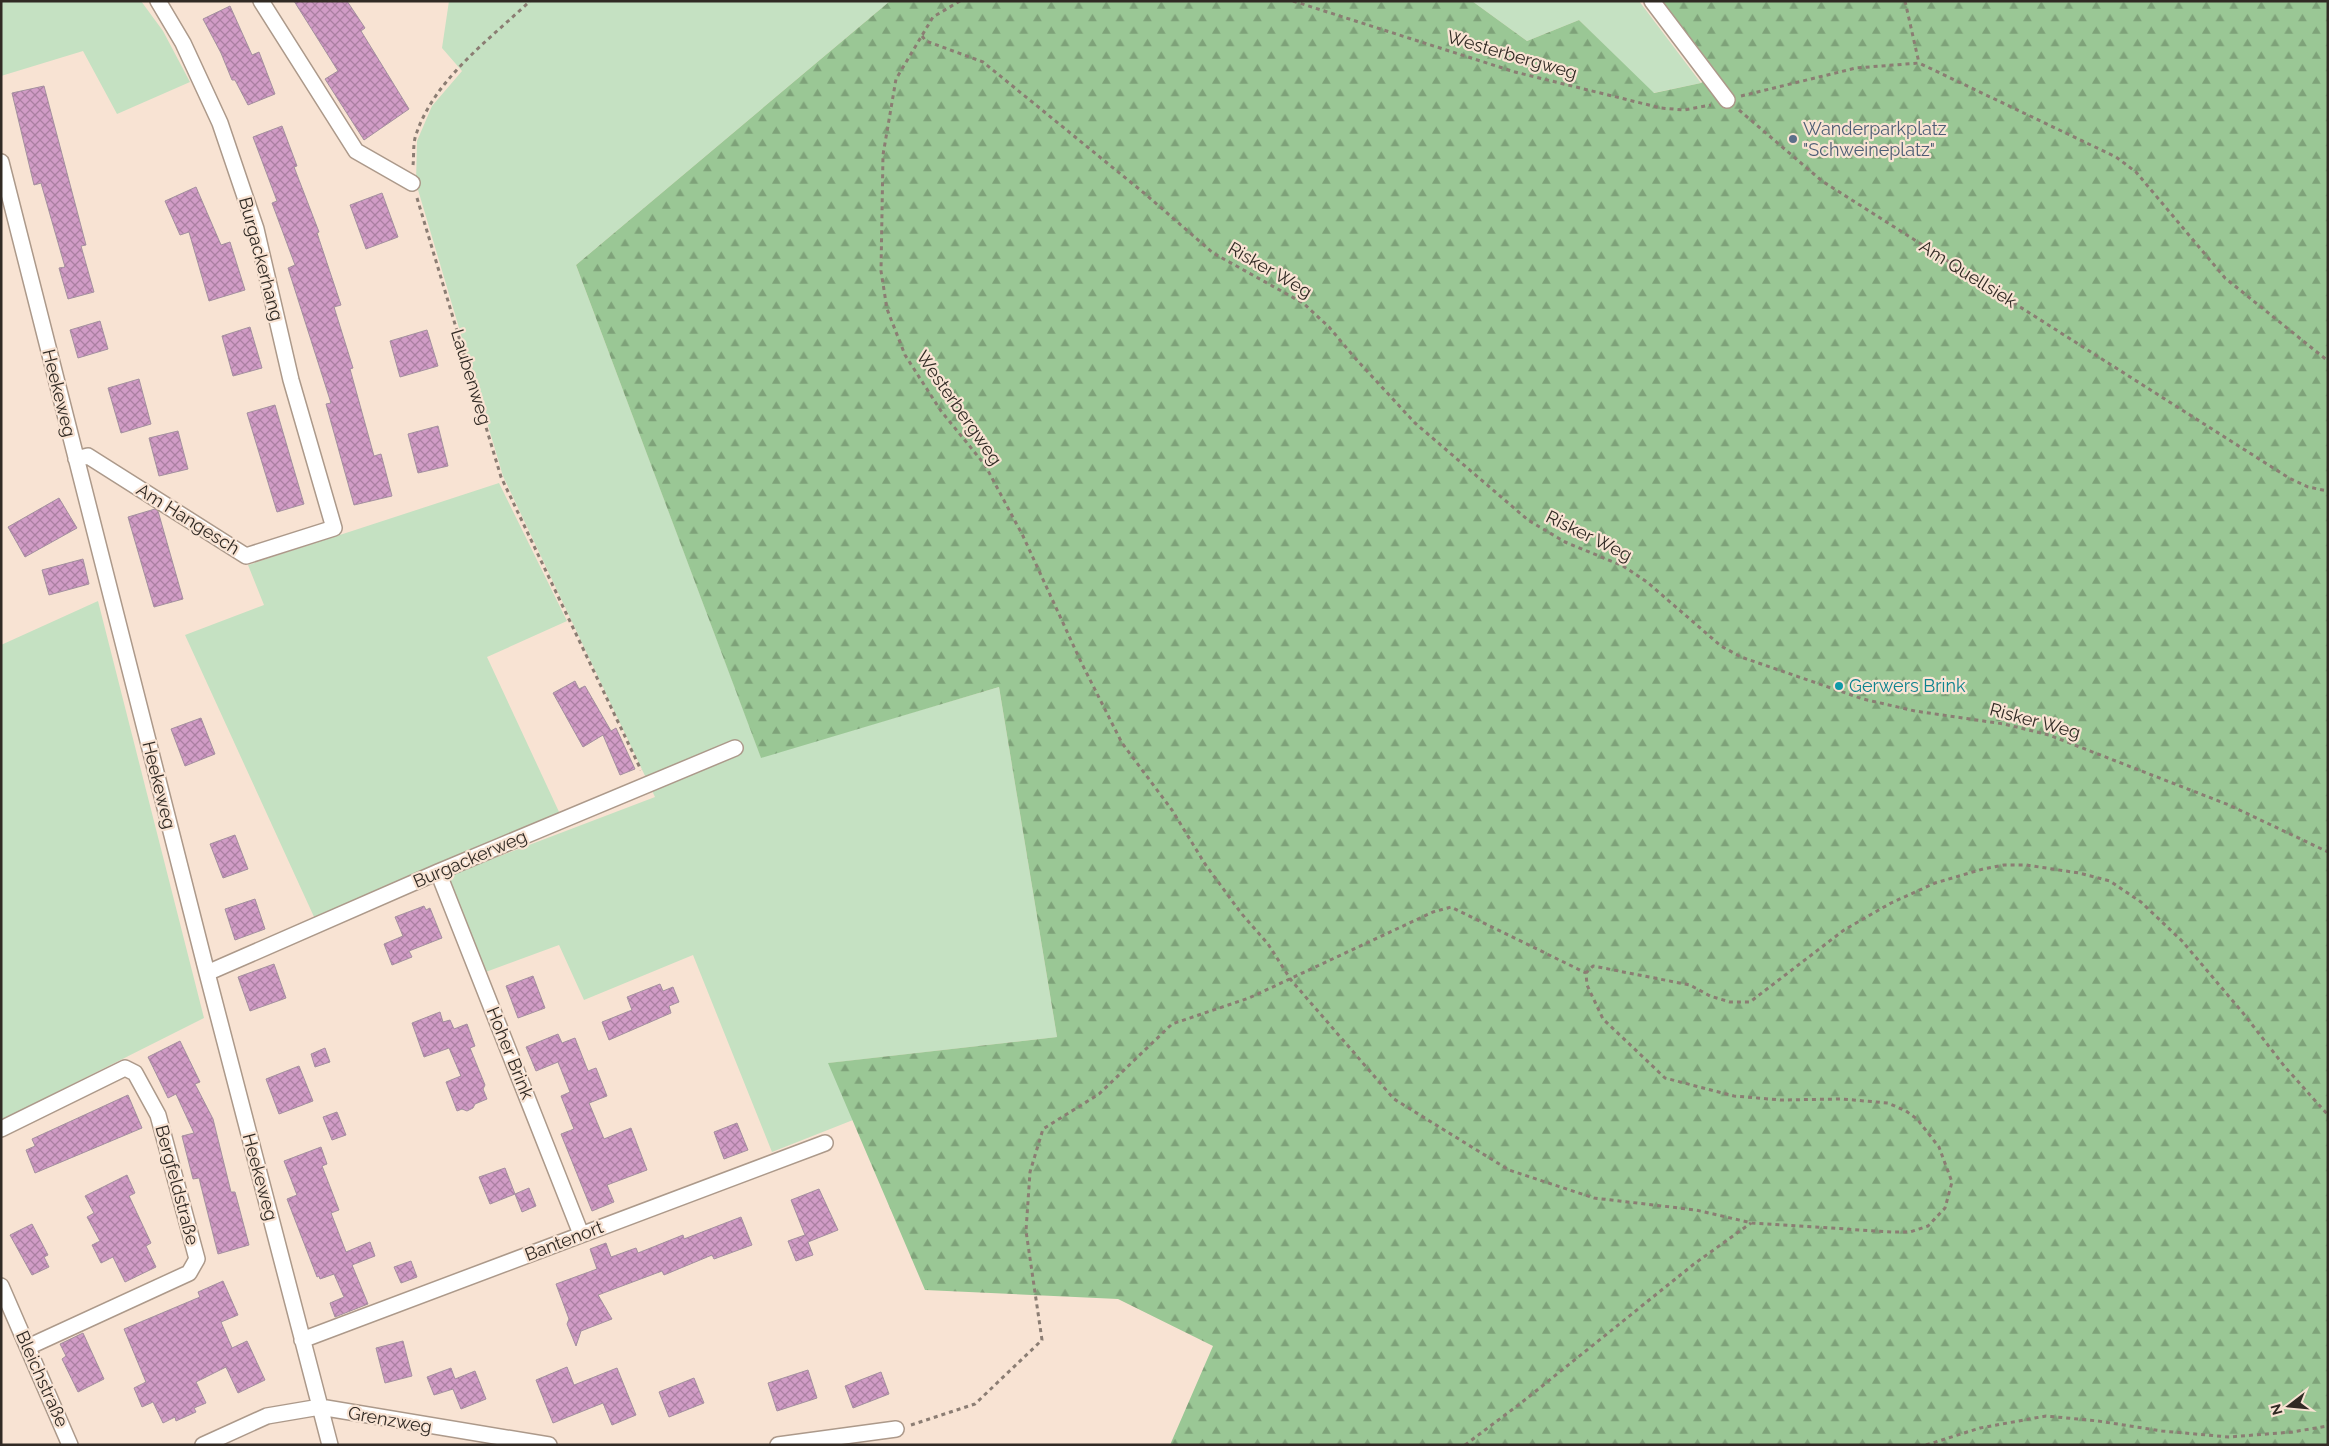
<svg xmlns="http://www.w3.org/2000/svg" width="2329" height="1446" font-family="Raleway,sans-serif">
  <style>
    .grass { fill: #c5e1c2 }
    .forest { fill: url(#forest-firs) }
    .building { fill: url(#building-cross-hatch); stroke: #a4909f }
    .lines { fill: none; stroke-linecap: round; stroke-linejoin: round }
    .minor-casing { stroke: #ac998a; stroke-width: 18 }
    .path { stroke: #8b7d73; stroke-width: 3; stroke-dasharray: 4 4; stroke-linecap: butt }
    .minor { stroke: #fff; stroke-width: 15 }
    .service-dot { fill: #5c6f8a; stroke: #f8e3d3; stroke-width: 2 }
    .culture-dot { fill: #0f9aa8; stroke: #f8e3d3; stroke-width: 2 }
    .labels { text-anchor: middle; stroke-width: 4.5; stroke-linejoin: round; paint-order: stroke }
    .street-label { font-size: 18px; fill: #312a24; stroke: #f8e3d3 }
    .service-label { font-size: 18px; fill: #4e5e75; stroke: #f8e3d3; text-anchor: start }
    .culture-label { font-size: 18px; fill: #0d838f; stroke: #f8e3d3; text-anchor: start }
  </style>
  <defs>
    <pattern id="forest-firs" width="22" height="20" patternUnits="userSpaceOnUse" patternTransform="scale(1.25)"><rect width="22" height="20" fill="#9ac795"/><path d="M5 1l3.5 6h-7zM16 11l3.5 6h-7z" fill="#7ea279"/></pattern>
    <pattern id="building-cross-hatch" width="8" height="8" patternUnits="userSpaceOnUse" patternTransform="scale(1.25)"><rect width="8" height="8" fill="#d19cc6"/><path d="M0 0l8 8M0 8l8-8" fill="none" stroke="#aa7fa1"/></pattern>
  </defs>
  <rect width="100%" height="100%" fill="#f8e3d3"/>
  <!-- grass -->
  <path class="grass" d="M 1,1 L 141,1 L 163,31 L 190,82 L 117,114 L 83,51 L 1,76 Z
    M 449,1 L 890,1 L 576,265 L 761,757 L 999,687 L 1057,1037 L 829,1063 L 853,1120 L 772,1152 L 693,955 L 584,1000 L 559,945 L 483,973 L 445,877 L 655,797 L 503,476 L 416,183 L 417,141 L 432,106 L 462,71 L 442,48 Z
    M 1472,1 L 1639,1 L 1701,83 L 1653,93 L 1579,20 L 1527,41 Z
    M 499,483 L 567,621 L 487,657 L 560,814 L 315,919 L 185,635 L 264,605 L 248,565 Z
    M 98,601 L 204,1018 L 1,1120 L 1,645 Z"/>
  <!-- forest -->
  <path class="forest" d="M 890,1 L 1472,1 L 1527,41 L 1579,20 L 1654,93 L 1701,83 L 1716,71 L 1662,1 L 2328,1 L 2328,1445 L 1170,1445 L 1213,1346 L 1118,1299 L 925,1290 L 828,1063 L 1057,1037 L 999,687 L 761,758 L 576,265 Z"/>
  <!-- building -->
  <path class="building" d="M 294,1 L 347,1 L 365,28 L 361,31 L 409,109 L 364,140 L 325,79 L 338,71 Z
    M 230,6 L 252,55 L 259,52 L 275,94 L 248,105 L 235,80 L 232,80 L 221,53 L 203,19 Z
    M 44,86 L 86,245 L 81,246 L 94,292 L 68,299 L 59,268 L 65,267 L 41,183 L 34,185 L 12,93 Z
    M 282,126 L 297,166 L 294,167 L 319,232 L 317,233 L 341,305 L 334,307 L 353,368 L 350,369 L 374,456 L 381,454 L 392,496 L 354,505 L 326,404 L 331,403 L 288,268 L 295,265 L 272,203 L 277,201 L 253,137 Z
    M 196,187 L 221,245 L 230,242 L 245,290 L 209,301 L 189,232 L 180,235 L 165,201 Z
    M 382,193 L 398,237 L 366,249 L 350,205 Z
    M 100,321 L 108,349 L 78,358 L 70,330 Z
    M 250,327 L 262,368 L 233,376 L 222,336 Z
    M 427,330 L 438,366 L 400,377 L 390,341 Z
    M 139,379 L 151,424 L 121,433 L 108,388 Z
    M 275,405 L 304,504 L 277,512 L 247,413 Z
    M 438,426 L 448,466 L 418,473 L 408,434 Z
    M 178,431 L 188,469 L 159,476 L 149,438 Z
    M 59,498 L 77,528 L 25,557 L 8,527 Z
    M 155,509 L 158,511 L 183,599 L 154,607 L 128,517 Z
    M 83,559 L 89,584 L 49,595 L 42,570 Z
    M 575,681 L 579,689 L 585,686 L 611,731 L 616,728 L 635,769 L 620,775 L 603,735 L 583,747 L 553,693 Z
    M 201,718 L 215,754 L 185,766 L 171,729 Z
    M 235,835 L 248,869 L 223,878 L 210,844 Z
    M 255,899 L 265,929 L 235,940 L 225,909 Z
    M 424,906 L 426,910 L 430,908 L 442,938 L 409,951 L 412,957 L 392,965 L 384,944 L 403,936 L 395,917 Z
    M 274,964 L 286,998 L 250,1011 L 238,977 Z
    M 533,976 L 545,1008 L 518,1018 L 506,986 Z
    M 660,984 L 663,991 L 673,987 L 679,1002 L 669,1006 L 671,1013 L 609,1040 L 602,1022 L 632,1010 L 627,997 Z
    M 440,1012 L 443,1022 L 450,1020 L 454,1029 L 467,1024 L 475,1046 L 470,1048 L 485,1085 L 483,1089 L 487,1099 L 475,1104 L 473,1108 L 467,1111 L 462,1109 L 457,1111 L 446,1082 L 461,1076 L 449,1048 L 424,1057 L 412,1023 Z
    M 558,1034 L 562,1043 L 575,1038 L 588,1071 L 596,1068 L 607,1096 L 589,1103 L 604,1139 L 631,1128 L 647,1170 L 607,1185 L 614,1202 L 592,1211 L 561,1134 L 574,1129 L 561,1096 L 570,1092 L 558,1062 L 536,1071 L 526,1047 Z
    M 180,1041 L 200,1082 L 195,1084 L 213,1119 L 231,1192 L 235,1192 L 249,1245 L 218,1254 L 199,1178 L 193,1179 L 182,1136 L 194,1133 L 176,1094 L 168,1098 L 148,1057 Z
    M 325,1048 L 330,1062 L 315,1067 L 311,1054 Z
    M 299,1066 L 313,1101 L 279,1114 L 266,1079 Z
    M 128,1095 L 142,1128 L 35,1173 L 26,1150 L 35,1146 L 32,1139 Z
    M 337,1112 L 346,1135 L 332,1140 L 323,1117 Z
    M 737,1123 L 748,1150 L 724,1159 L 714,1132 Z
    M 321,1147 L 327,1164 L 322,1166 L 339,1210 L 331,1213 L 346,1252 L 370,1242 L 375,1256 L 352,1265 L 368,1304 L 335,1317 L 330,1303 L 344,1297 L 334,1274 L 320,1279 L 319,1276 L 317,1277 L 287,1199 L 297,1195 L 284,1161 Z
    M 505,1168 L 515,1194 L 490,1204 L 479,1177 Z
    M 127,1175 L 135,1193 L 129,1196 L 151,1243 L 146,1246 L 156,1267 L 125,1282 L 113,1257 L 101,1263 L 92,1245 L 100,1241 L 87,1217 L 94,1213 L 85,1196 Z
    M 529,1188 L 536,1206 L 522,1212 L 515,1194 Z
    M 819,1189 L 838,1230 L 808,1242 L 813,1255 L 796,1261 L 788,1241 L 805,1235 L 791,1200 Z
    M 741,1217 L 752,1245 L 714,1259 L 712,1255 L 664,1275 L 662,1271 L 598,1295 L 612,1319 L 581,1331 L 576,1346 L 567,1324 L 569,1319 L 556,1284 L 597,1269 L 590,1249 L 606,1243 L 611,1257 L 636,1248 L 638,1253 L 683,1235 L 684,1239 Z
    M 32,1224 L 48,1255 L 44,1257 L 49,1267 L 32,1275 L 10,1235 Z
    M 411,1261 L 417,1277 L 401,1283 L 394,1267 Z
    M 223,1281 L 238,1315 L 221,1322 L 232,1348 L 247,1341 L 265,1380 L 238,1393 L 226,1367 L 196,1382 L 206,1403 L 194,1408 L 196,1412 L 176,1421 L 175,1417 L 163,1423 L 153,1402 L 142,1407 L 134,1388 L 146,1382 L 124,1329 L 200,1297 L 198,1292 Z
    M 83,1333 L 104,1379 L 78,1392 L 62,1359 L 66,1356 L 60,1344 Z
    M 403,1341 L 412,1376 L 385,1383 L 376,1348 Z
    M 567,1367 L 574,1385 L 617,1368 L 636,1415 L 612,1425 L 603,1403 L 553,1423 L 536,1380 Z
    M 451,1368 L 455,1379 L 475,1371 L 486,1399 L 461,1409 L 453,1389 L 434,1395 L 427,1377 Z
    M 808,1370 L 817,1398 L 777,1411 L 768,1383 Z
    M 881,1372 L 889,1394 L 853,1408 L 845,1386 Z
    M 694,1378 L 704,1403 L 669,1417 L 659,1392 Z"/>
  <g class="lines">
    <!-- minor casing -->
    <g class="minor-casing">
      <path id="minor" d="M 261,1 L 356,151 L 412,183
        M 1652,1 L 1727,100
        M 1,162 L 207,973 L 330,1445
        M 76,459 L 88,456 L 246,556 L 334,528 L 291,380 L 256,229 L 220,123 L 183,43 L 158,1
        M 438,872 L 581,1234
        M 207,973 L 438,872 L 735,748
        M 1,1129 L 125,1068 L 135,1073 L 158,1115 L 197,1259 L 189,1273 L 28,1347
        M 1,1286 L 70,1445
        M 302,1340 L 825,1143
        M 203,1445 L 267,1416 L 320,1407 L 549,1445
        M 778,1445 L 896,1429"/>
    </g>
    <!-- path -->
    <path class="path" d="M 960,1 L 933,17 L 896,79 L 883,155 L 881,271 L 887,309 L 905,355 L 941,411 L 985,465 L 1023,536 L 1081,662 L 1122,743 L 1172,810 L 1205,864 L 1241,913 L 1268,944 L 1291,980 L 1394,1099 L 1509,1170 L 1594,1198 L 1696,1210 L 1752,1223 L 1892,1232 L 1910,1232 L 1928,1226 L 1945,1208 L 1952,1182 L 1939,1147 L 1917,1119 L 1906,1111 L 1888,1103 L 1842,1099 L 1781,1100 L 1734,1096 L 1665,1078 L 1603,1019 L 1587,985 L 1586,973 L 1593,966 L 1690,985 L 1710,996 L 1730,1002 L 1750,1002 L 1844,930 L 1891,903 L 1935,883 L 1983,869 L 2004,865 L 2026,865 L 2079,873 L 2110,881 L 2141,902 L 2182,941 L 2243,1013 L 2285,1067 L 2328,1115
      M 1293,1 L 1515,72 L 1661,108 L 1684,110 L 1711,105
      M 1905,1 L 1919,63
      M 922,36 L 926,41 L 983,62 L 1144,193 L 1213,253 L 1303,303 L 1329,327 L 1355,358 L 1415,423 L 1528,520 L 1565,542 L 1623,566 L 1647,582 L 1721,646 L 1741,657 L 1863,699 L 1915,711 L 2004,724 L 2049,735 L 2229,805 L 2328,852
      M 1741,96 L 1856,68 L 1919,63 L 2116,157 L 2136,172 L 2225,278 L 2328,361
      M 1739,110 L 1822,181 L 2289,478 L 2308,487 L 2328,491
      M 413,165 C 414,157 413,147 415,138 C 432,81 488,41 530,1
      M 417,198 L 501,477 L 641,770
      M 911,1425 L 975,1404 L 1042,1340 L 1026,1231 L 1030,1172 L 1043,1129 L 1099,1094 L 1172,1024 L 1249,998 L 1433,912 L 1451,907 L 1586,973
      M 1465,1445 L 1521,1403 L 1694,1264 L 1751,1223
      M 1926,1445 L 1980,1428 L 2046,1416 L 2098,1421 L 2162,1431 L 2229,1437 L 2292,1432 L 2328,1426"/>
    <!-- minor -->
    <use href="#minor" class="minor"/>
  </g>
  <!-- markers -->
  <circle class="service-dot" cx="1793" cy="139" r="5"/>
  <circle class="culture-dot" cx="1839" cy="686" r="5"/>
  <g class="labels">
    <!-- street labels -->
    <g class="street-label">
      <text transform="translate(1512 55) rotate(16)" y="6">Westerbergweg</text>
      <text transform="translate(261 259) rotate(75)" y="6">Burgackerhang</text>
      <text transform="translate(1270 270) rotate(30)" y="6">Risker Weg</text>
      <text transform="translate(1968 274) rotate(32)" y="6">Am Quellsiek</text>
      <text transform="translate(471 377) rotate(73)" y="6">Laubenweg</text>
      <text transform="translate(59 393) rotate(76)" y="6">Heekeweg</text>
      <text transform="translate(959 408) rotate(55)" y="6">Westerbergweg</text>
      <text transform="translate(188 519) rotate(32)" y="6">Am Hangesch</text>
      <text transform="translate(1589 536) rotate(26)" y="6">Risker Weg</text>
      <text transform="translate(2035 721) rotate(15)" y="6">Risker Weg</text>
      <text transform="translate(159 785) rotate(76)" y="6">Heekeweg</text>
      <text transform="translate(470 859) rotate(-23)" y="6">Burgackerweg</text>
      <text transform="translate(510 1053) rotate(68)" y="6">Hoher Brink</text>
      <text transform="translate(260 1177) rotate(75)" y="6">Heekeweg</text>
      <text transform="translate(177 1185) rotate(75)" y="6">Bergfeldstraße</text>
      <text transform="translate(564 1241) rotate(-21)" y="6">Bantenort</text>
      <text transform="translate(42 1379) rotate(66)" y="6">Bleichstraße</text>
      <text transform="translate(390 1420) rotate(10)" y="6">Grenzweg</text>
    </g>
    <!-- service labels -->
    <g class="service-label">
      <text x="1803" y="135">Wanderparkplatz<tspan x="1803" dy="21">"Schweineplatz"</tspan></text>
    </g>
    <!-- culture labels -->
    <g class="culture-label">
      <text x="1849" y="692">Gerwers Brink</text>
    </g>
  </g>
  <!-- border -->
  <rect width="2329" height="1446" fill="none" stroke="#312a24" stroke-width="5"/>
  <!-- north arrow -->
  <g transform="translate(2289 1406) rotate(254)" stroke="#f8e3d3" stroke-width="4" paint-order="stroke">
  <path d="M0-4L9 19L0 12L-9 19Z" fill="#312a24"/>
  <text y="-8" font-size="14" font-weight="bold" text-anchor="middle" fill="#312a24">N</text>
  </g>
</svg>
